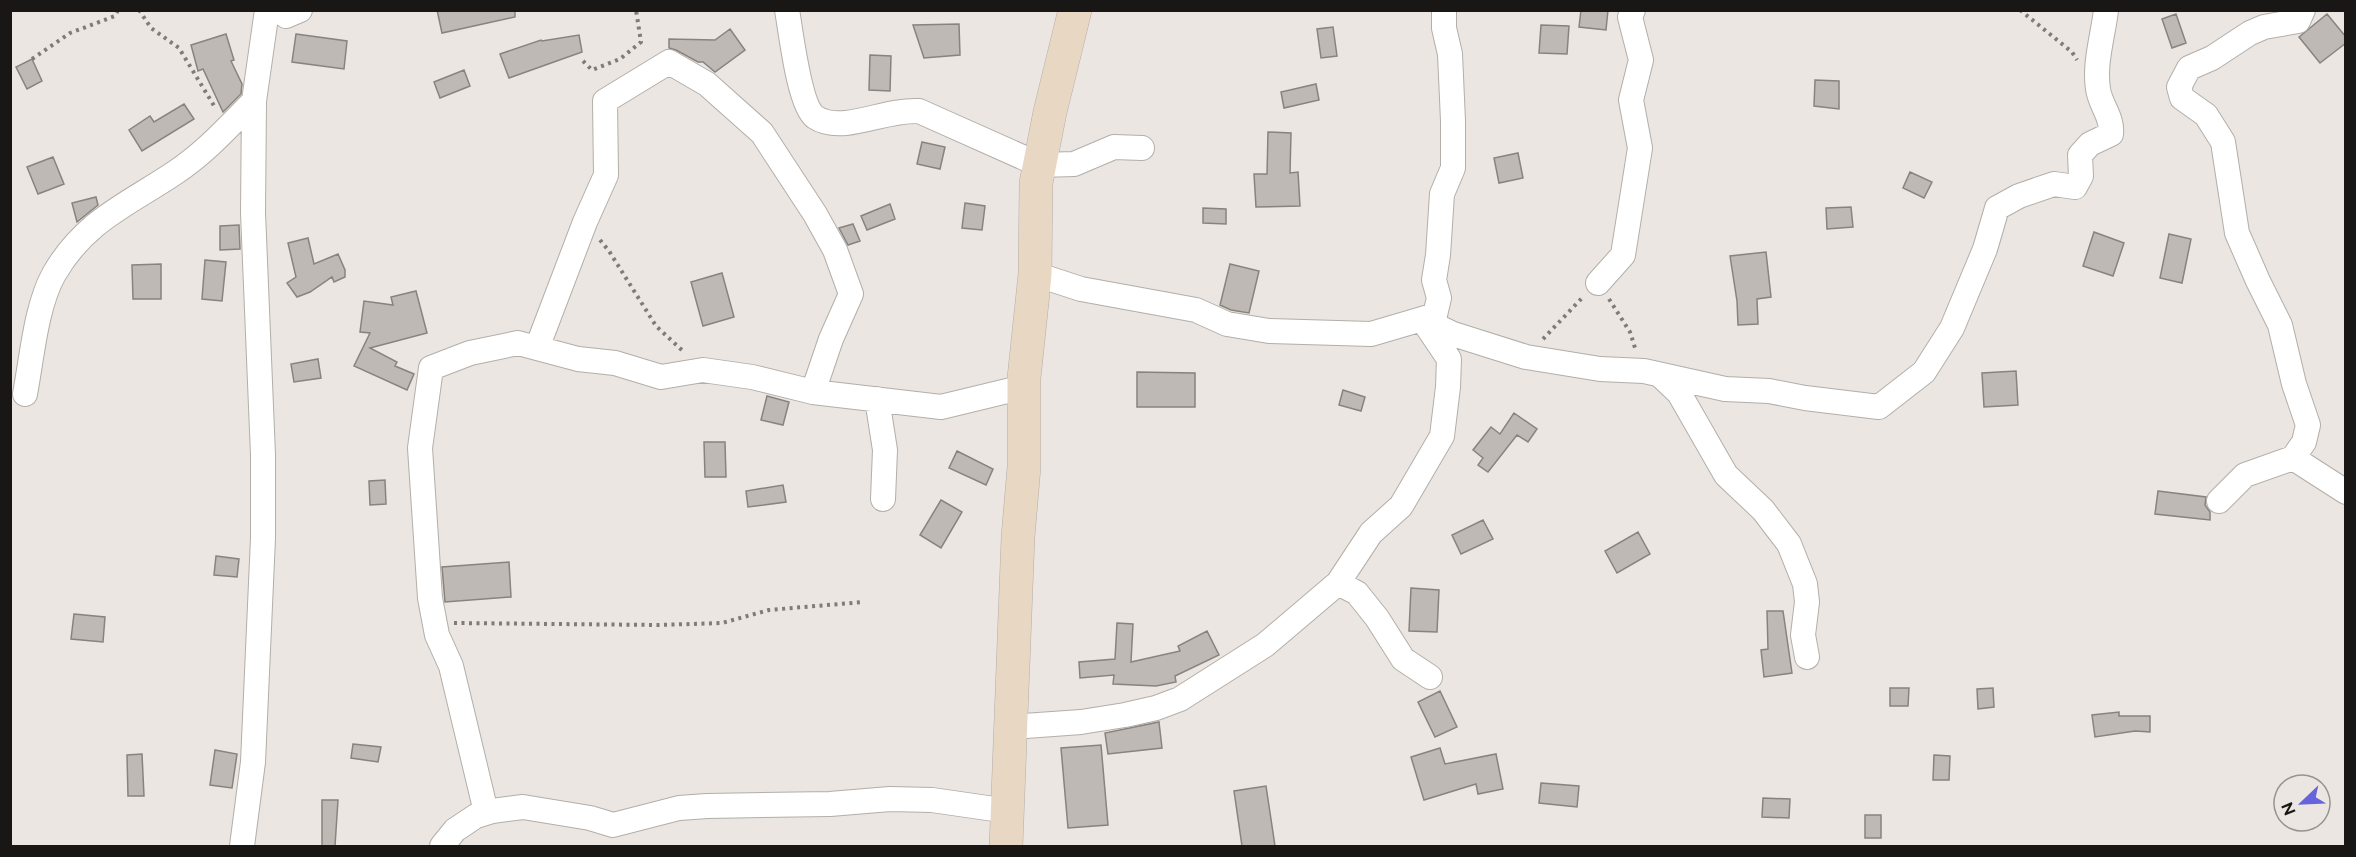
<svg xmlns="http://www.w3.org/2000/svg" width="2356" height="857" font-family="Raleway,sans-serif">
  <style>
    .building { fill: #beb9b4; stroke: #88837e; stroke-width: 1.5 }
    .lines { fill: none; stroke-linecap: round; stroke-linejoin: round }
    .minor-casing { stroke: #b3aea9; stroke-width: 26 }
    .secondary-casing { stroke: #b3aea9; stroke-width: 34 }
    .path { stroke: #7f7c78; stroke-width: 4; stroke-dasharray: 3 4.5; stroke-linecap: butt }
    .minor { stroke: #fff; stroke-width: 24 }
    .secondary { stroke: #e8d7c3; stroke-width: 33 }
  </style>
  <rect width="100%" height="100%" fill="#ebe6e1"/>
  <!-- building -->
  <path class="building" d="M 437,10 L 515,10 L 515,17 L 442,33 Z
    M 1581,10 L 1608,10 L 1606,30 L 1579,27 Z
    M 2176,14 L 2186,43 L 2172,48 L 2162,19 Z
    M 2327,14 L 2346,37 L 2346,43 L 2320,63 L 2299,37 Z
    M 959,24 L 960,55 L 924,58 L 913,25 Z
    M 1541,25 L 1569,26 L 1567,54 L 1539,53 Z
    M 1333,27 L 1337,56 L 1321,58 L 1317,29 Z
    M 730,29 L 745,50 L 715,72 L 703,62 L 698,62 L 676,50 L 669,48 L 669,39 L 715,40 Z
    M 226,34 L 234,60 L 231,61 L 242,84 L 241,94 L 223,112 L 203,69 L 198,71 L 191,45 Z
    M 296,34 L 347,41 L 344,69 L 292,62 Z
    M 579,35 L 582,52 L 509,78 L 500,54 L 541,40 L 542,41 Z
    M 870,55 L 891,56 L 890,91 L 869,90 Z
    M 32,59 L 42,81 L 27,89 L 16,67 Z
    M 464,70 L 470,86 L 440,98 L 434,82 Z
    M 1815,80 L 1839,81 L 1839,109 L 1814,106 Z
    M 1316,84 L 1319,100 L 1284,108 L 1281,92 Z
    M 184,104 L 194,119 L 142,151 L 129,130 L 150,116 L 154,122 Z
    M 1268,132 L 1291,133 L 1290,173 L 1298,172 L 1300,206 L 1256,207 L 1254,174 L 1267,174 Z
    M 922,142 L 945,147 L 940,169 L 917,164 Z
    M 1518,153 L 1523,178 L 1499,183 L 1494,158 Z
    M 53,157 L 64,184 L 38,194 L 27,167 Z
    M 1910,172 L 1932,182 L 1924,198 L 1903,188 Z
    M 96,197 L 98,205 L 77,222 L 72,203 Z
    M 965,203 L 985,206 L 982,230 L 962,228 Z
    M 890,204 L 895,219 L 867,230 L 861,216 Z
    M 1851,207 L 1853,227 L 1827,229 L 1826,208 Z
    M 1203,208 L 1226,209 L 1226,224 L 1203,223 Z
    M 853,224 L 860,241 L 848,245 L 839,228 Z
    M 239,225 L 240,249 L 220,250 L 220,226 Z
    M 2094,232 L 2124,243 L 2113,276 L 2083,266 Z
    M 2169,234 L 2191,239 L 2182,283 L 2160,278 Z
    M 308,238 L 314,264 L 338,254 L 345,270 L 345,277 L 334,282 L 332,277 L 310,292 L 297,297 L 287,283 L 296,277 L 288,243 Z
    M 1766,252 L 1771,297 L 1757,299 L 1758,324 L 1738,325 L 1737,301 L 1730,256 Z
    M 205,260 L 226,262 L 222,301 L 202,299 Z
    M 161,264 L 161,299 L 133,299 L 132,265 Z
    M 1230,264 L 1259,271 L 1249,313 L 1231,310 L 1220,305 Z
    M 722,273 L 734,317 L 703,326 L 691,282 Z
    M 416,291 L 427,333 L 370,348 L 397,362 L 395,366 L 414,374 L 407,390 L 354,366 L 370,333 L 360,332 L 364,301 L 393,305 L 391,297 Z
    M 318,359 L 321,378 L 294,382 L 291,364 Z
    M 2016,371 L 2018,405 L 1984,407 L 1982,373 Z
    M 1137,372 L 1195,373 L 1195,407 L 1137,407 Z
    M 1343,390 L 1365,397 L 1361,411 L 1339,405 Z
    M 767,396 L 789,402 L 783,425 L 761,420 Z
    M 1514,413 L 1537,429 L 1528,442 L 1517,435 L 1488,472 L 1478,465 L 1483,458 L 1473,450 L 1491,427 L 1500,434 Z
    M 704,442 L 725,442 L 726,477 L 705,477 Z
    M 957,451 L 993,469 L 986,485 L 949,468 Z
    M 385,480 L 386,504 L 370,505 L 369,481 Z
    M 783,485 L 786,502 L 748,507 L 746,491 Z
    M 2158,491 L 2206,497 L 2205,505 L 2210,512 L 2210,520 L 2155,514 Z
    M 941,500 L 962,512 L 941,548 L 920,535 Z
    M 1483,520 L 1493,539 L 1461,554 L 1452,535 Z
    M 1638,532 L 1650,554 L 1617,573 L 1605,551 Z
    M 216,556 L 239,559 L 237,577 L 214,575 Z
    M 509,562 L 511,597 L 445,602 L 442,567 Z
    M 1411,588 L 1439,590 L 1437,632 L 1409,631 Z
    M 1767,611 L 1783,611 L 1792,673 L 1764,677 L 1761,650 L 1768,649 Z
    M 74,614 L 105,617 L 103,642 L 71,639 Z
    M 1117,623 L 1133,624 L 1131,662 L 1180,651 L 1178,646 L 1207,631 L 1219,655 L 1175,676 L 1176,682 L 1156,686 L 1113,684 L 1114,675 L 1080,678 L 1079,662 L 1115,659 Z
    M 1890,688 L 1909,688 L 1908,706 L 1890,706 Z
    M 1993,688 L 1994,707 L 1978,709 L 1977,689 Z
    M 1440,691 L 1457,727 L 1435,737 L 1418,702 Z
    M 2119,712 L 2119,716 L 2150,716 L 2150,732 L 2135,731 L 2095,737 L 2092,715 Z
    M 1159,722 L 1162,748 L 1108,754 L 1105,733 Z
    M 353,744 L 381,747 L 378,762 L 351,758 Z
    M 1101,745 L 1108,825 L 1068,828 L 1061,748 Z
    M 1440,748 L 1445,764 L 1496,754 L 1503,789 L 1478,794 L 1476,784 L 1424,800 L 1411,757 Z
    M 215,750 L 237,754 L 232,788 L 210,785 Z
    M 142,754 L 144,796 L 128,796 L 127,755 Z
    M 1934,755 L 1950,756 L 1949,780 L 1933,780 Z
    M 1541,783 L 1579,786 L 1577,807 L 1539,803 Z
    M 1266,786 L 1275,846 L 1242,846 L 1234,791 Z
    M 1763,798 L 1790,799 L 1789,818 L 1762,817 Z
    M 322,800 L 338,800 L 335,846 L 322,846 Z
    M 1865,815 L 1881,815 L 1881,838 L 1865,838 Z"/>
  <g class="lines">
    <!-- minor casing -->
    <g class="minor-casing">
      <path id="minor" d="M 787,10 C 791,32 799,105 815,117 C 824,123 836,124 846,123 C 871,120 894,110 919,111 L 1040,165 L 1074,164 L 1114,147 L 1142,148
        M 286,16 L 300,10
        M 1035,274 L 1081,289 L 1196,310 L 1227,324 L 1269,331 L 1371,334 L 1422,319 L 1453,334 L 1526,357 L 1600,369 L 1644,371 L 1725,389 L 1769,391 L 1805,398 L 1879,407 L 1924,372 L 1952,328 L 1985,249 L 1997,208 L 2019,196 L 2054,184 L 2075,187 L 2081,176 L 2080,155 L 2090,144 L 2111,134 C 2113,117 2100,105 2098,89 C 2094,63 2103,36 2106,10
        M 1598,283 L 1623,255 L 1640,148 L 1631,100 L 1641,60 L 1630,17 L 1633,10
        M 537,348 L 585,222 L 606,175 L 605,101 L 669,62 L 707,84 L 762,133 L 815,214 L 835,250 L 851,294 L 831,339 L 813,392
        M 1660,375 L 1679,393 L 1726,475 L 1763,510 L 1789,544 L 1805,584 L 1807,602 L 1803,635 L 1807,657
        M 25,394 C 32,357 36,306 54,274 C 85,220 129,204 176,172 C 206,152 229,126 254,101
        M 877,399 L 885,450 L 883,499
        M 2293,458 L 2304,442 L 2308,425 L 2294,384 L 2280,325 L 2258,281 L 2237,233 L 2223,142 L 2206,115 L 2182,98 L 2179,87 L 2189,68 L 2212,58 L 2250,33 L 2264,27 L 2298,21 L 2303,10
        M 2219,501 L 2245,475 L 2293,458 L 2346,492
        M 1338,583 L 1371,533 L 1401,506 L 1442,436 L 1448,387 L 1449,359 L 1422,319 L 1435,315 L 1439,298 L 1434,280 L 1438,255 L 1442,194 L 1453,168 L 1453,121 L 1450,54 L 1444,28 L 1444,10
        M 1011,727 L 1081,722 L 1125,715 L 1156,708 L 1180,699 L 1265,645 L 1338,583 L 1357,593 L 1377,618 L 1403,659 L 1430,677
        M 486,812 L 451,666 L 437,635 L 430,598 L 420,448 L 431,368 L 470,353 L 518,343 L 578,359 L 615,363 L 661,377 L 703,370 L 752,377 L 813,392 L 941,407 L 1024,387
        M 242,846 L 253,762 L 263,538 L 263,455 L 253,213 L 254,101 L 267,10
        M 442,846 L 455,830 L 476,816 L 492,811 L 523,807 L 590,818 L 613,825 L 679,808 L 707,806 L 830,804 L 890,799 L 932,800 L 1008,811"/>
    </g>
    <!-- secondary casing -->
    <g class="secondary-casing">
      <path id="secondary" d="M 1006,846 L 1018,537 L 1024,467 L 1024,378 L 1035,274 L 1036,183 L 1050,112 L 1075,10"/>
    </g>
    <!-- path -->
    <path class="path" d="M 139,10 L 151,28 L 179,48 L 216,109
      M 2020,10 L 2072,52 L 2077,60
      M 32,59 L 70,33 L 115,16 L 118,10
      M 583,61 L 592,70 L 620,59 L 641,42 L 636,10
      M 600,240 L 609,251 L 656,326 L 685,353
      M 1609,299 L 1630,332 L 1636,351
      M 1543,339 L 1583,297
      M 454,623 L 659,625 L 722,623 L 769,610 L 863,602"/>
    <!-- minor -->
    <use href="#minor" class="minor"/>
    <!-- secondary -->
    <use href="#secondary" class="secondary"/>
  </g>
  <!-- border -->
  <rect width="2356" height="857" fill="none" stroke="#191715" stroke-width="24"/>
  <!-- north arrow -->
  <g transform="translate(2302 803) rotate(247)"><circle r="28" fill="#ebe6e1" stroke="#97938f" stroke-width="1.5"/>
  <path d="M0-4.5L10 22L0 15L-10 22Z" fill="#6564dd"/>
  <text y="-9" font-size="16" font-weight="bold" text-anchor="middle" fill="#191715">N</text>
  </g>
</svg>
